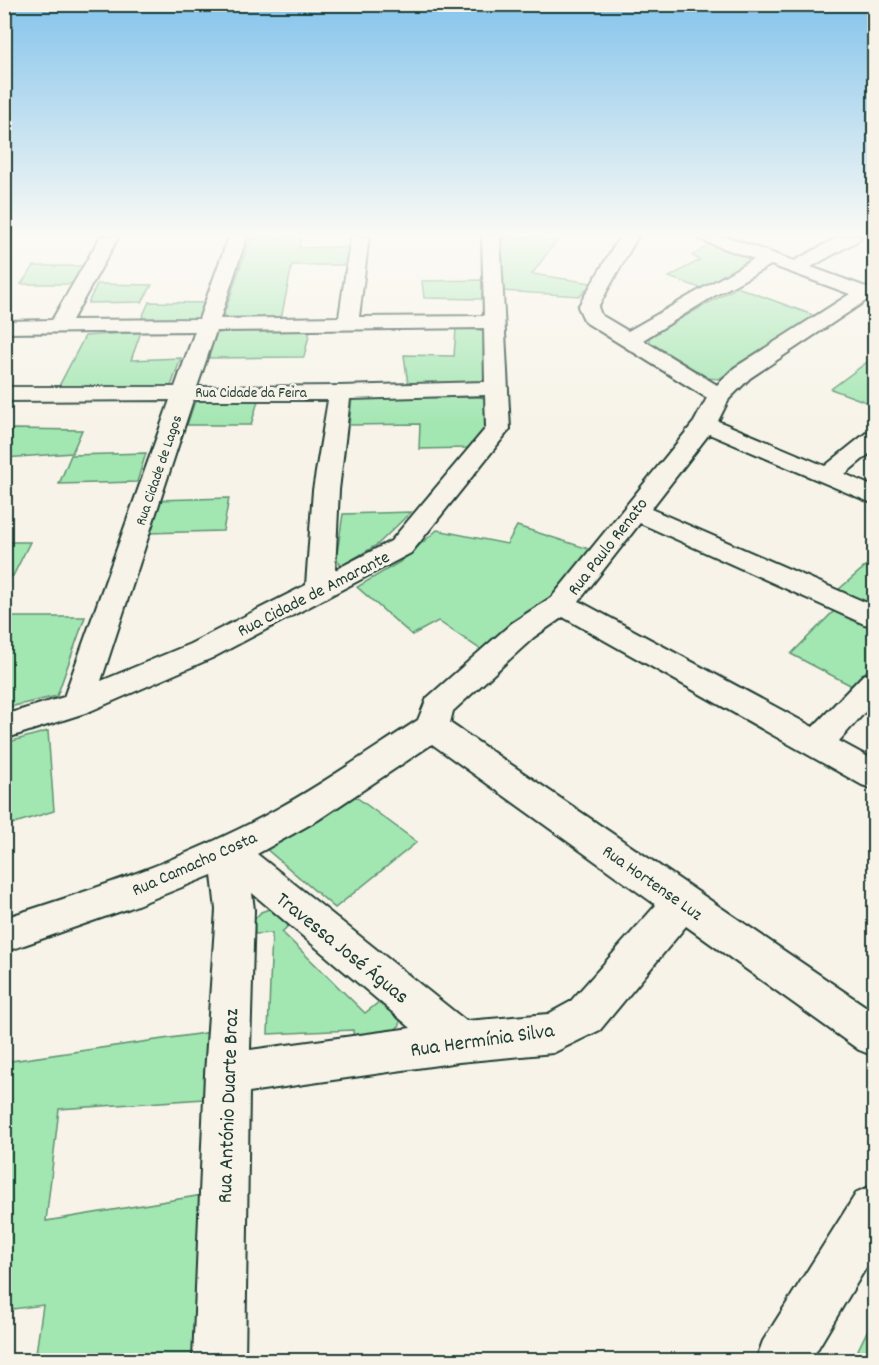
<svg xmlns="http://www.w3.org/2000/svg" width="879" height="1365" font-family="Dekko,sans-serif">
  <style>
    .green { fill: #a2e6b1; stroke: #609272; stroke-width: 1.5 }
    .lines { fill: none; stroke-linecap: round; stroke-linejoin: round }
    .minor-casing { stroke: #1f3d34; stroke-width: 4 }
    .minor { fill: #f7f3e8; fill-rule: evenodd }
    .labels { text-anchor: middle; stroke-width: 6; stroke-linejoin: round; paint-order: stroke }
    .far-street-label { font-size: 15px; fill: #1f3d34; stroke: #f7f3e8 }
    .street-label { font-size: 18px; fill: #1f3d34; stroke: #f7f3e8 }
    .near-street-label { font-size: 21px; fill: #1f3d34; stroke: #f7f3e8 }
  </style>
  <rect width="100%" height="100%" fill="#f7f3e8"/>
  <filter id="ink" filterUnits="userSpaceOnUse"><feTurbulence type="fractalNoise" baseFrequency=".0167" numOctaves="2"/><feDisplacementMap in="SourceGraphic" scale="12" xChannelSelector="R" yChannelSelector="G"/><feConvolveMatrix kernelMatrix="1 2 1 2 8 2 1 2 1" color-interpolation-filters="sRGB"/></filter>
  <g filter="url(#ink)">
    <!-- green -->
    <path class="green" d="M 251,236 L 301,236 L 299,248 L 351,247 L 348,265 L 292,265 L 281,319 L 227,321 L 223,317 Z
      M 504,236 L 560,236 L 532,274 L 592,283 L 580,296 L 502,291 L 502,240 Z
      M 713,242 L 758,260 L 703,289 L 669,277 L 700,260 L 692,256 Z
      M 34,266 L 85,266 L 73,284 L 21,284 Z
      M 483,280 L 482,299 L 424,298 L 422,281 Z
      M 97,284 L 98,284 L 152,285 L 142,302 L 88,303 Z
      M 737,287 L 818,317 L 719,379 L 708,378 L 651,343 L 648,337 Z
      M 149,302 L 204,303 L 198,318 L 193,320 L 140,322 Z
      M 456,329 L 478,329 L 483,331 L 490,378 L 482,381 L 408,384 L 404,355 L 454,356 Z
      M 310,331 L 304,357 L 207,358 L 216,334 L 223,332 Z
      M 141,332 L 131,360 L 181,358 L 171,386 L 57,390 L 85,336 Z
      M 874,357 L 874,405 L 831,389 Z
      M 481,397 L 487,400 L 489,431 L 467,448 L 419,449 L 420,424 L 349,425 L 352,398 Z
      M 200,400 L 258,401 L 251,425 L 187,425 L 194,404 Z
      M 13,429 L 82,430 L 72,453 L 5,458 L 5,442 Z
      M 146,453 L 137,482 L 59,484 L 71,455 Z
      M 229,498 L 223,531 L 147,533 L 156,500 Z
      M 411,512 L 377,545 L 343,565 L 336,560 L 343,514 Z
      M 517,526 L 592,550 L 544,604 L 483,651 L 438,621 L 412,635 L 357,587 L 400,562 L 437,530 L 507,544 Z
      M 5,542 L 30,542 L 13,576 L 5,576 Z
      M 874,559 L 874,605 L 838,590 Z
      M 835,610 L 874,626 L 874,661 L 854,687 L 791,654 Z
      M 4,617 L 85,617 L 57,696 L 5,708 Z
      M 48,731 L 54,811 L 5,826 L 5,743 Z
      M 352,794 L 417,842 L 335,908 L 264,847 Z
      M 269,909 L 282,910 L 295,919 L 282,932 L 365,1013 L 379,1002 L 400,1019 L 400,1025 L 388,1036 L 354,1043 L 353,1030 L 268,1034 L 272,933 L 255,934 L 254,920 L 261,912 Z
      M 212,1032 L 204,1099 L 59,1109 L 46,1221 L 203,1195 L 192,1360 L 35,1360 L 43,1305 L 5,1310 L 4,1062 Z
      M 874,1317 L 874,1360 L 853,1360 Z"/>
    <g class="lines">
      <!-- minor casing -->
      <g class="minor-casing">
        <path id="minor" d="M 101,236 L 119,236 L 72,320 L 199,319 L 229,236 L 247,236 L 220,319 L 339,317 L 351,236 L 369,236 L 359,317 L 484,316 L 482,236 L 500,236 L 510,429 L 411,553 L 212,658 L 88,712 L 4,739 L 4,715 L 64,697 L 170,400 L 4,401 L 4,387 L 175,387 L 195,331 L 4,333 L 4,321 L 52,320 ZM 484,328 L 485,382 L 340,386 L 197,387 L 216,331 ZM 485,395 L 486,428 L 391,541 L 335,570 L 339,490 L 350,399 ZM 193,400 L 328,400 L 313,490 L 306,585 L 190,644 L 101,681 Z
          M 620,236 L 638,236 L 598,307 L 601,315 L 628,331 L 754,259 L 701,240 L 698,236 L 724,236 L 794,261 L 840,236 L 862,236 L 859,240 L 811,267 L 874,290 L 874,302 L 867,300 L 750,378 L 729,399 L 718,421 L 825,466 L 866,433 L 874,431 L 874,450 L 845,474 L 874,487 L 874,504 L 709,434 L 651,509 L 874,606 L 874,626 L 864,624 L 640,523 L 579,601 L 813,727 L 863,675 L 874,672 L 874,702 L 839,741 L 874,760 L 874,789 L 862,785 L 563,617 L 534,637 L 453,711 L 450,723 L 874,1012 L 874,1056 L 859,1050 L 686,926 L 600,1030 L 553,1053 L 459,1062 L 249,1092 L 245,1360 L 193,1360 L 205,1074 L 216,910 L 212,875 L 130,908 L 4,952 L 4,918 C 84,893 164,866 239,829 C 301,799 359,758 418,720 L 427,698 L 512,623 L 552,597 L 694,422 L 707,398 L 585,322 L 578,307 ZM 771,265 L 850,294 L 734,368 L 717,385 L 643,340 L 714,296 ZM 432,744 L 656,905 L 570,1002 L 548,1014 L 466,1021 L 257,854 L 318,820 ZM 252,893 L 411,1028 L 250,1050 L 254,910 Z
          M 874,1185 L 874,1254 L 811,1360 L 756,1360 L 763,1341 L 857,1192 Z"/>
      </g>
      <!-- minor -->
      <use href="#minor" class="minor"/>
    </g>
  </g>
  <!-- sky -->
  <linearGradient id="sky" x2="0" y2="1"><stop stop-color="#85c4ec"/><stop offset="0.55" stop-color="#fbfaf5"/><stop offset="1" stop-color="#fbfaf5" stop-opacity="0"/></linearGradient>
  <rect width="879" height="427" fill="url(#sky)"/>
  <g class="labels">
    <!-- far-street labels -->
    <g class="far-street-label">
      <text x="251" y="397">Rua Cidade da Feira</text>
      <text transform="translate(158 470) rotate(-71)" y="5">Rua Cidade de Lagos</text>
    </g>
    <!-- street labels -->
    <g class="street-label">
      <text transform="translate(607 546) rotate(-52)" y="6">Rua Paulo Renato</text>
      <text transform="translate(313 593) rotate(-27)" y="6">Rua Cidade de Amarante</text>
      <text transform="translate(194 863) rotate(-24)" y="6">Rua Camacho Costa</text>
      <text transform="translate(653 882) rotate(35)" y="6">Rua Hortense Luz</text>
    </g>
    <!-- near-street labels -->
    <g class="near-street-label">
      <text transform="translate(343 947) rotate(39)" y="7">Travessa José Águas</text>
      <text transform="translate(482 1039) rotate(-8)" y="7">Rua Hermínia Silva</text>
      <text transform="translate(227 1106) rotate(-88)" y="7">Rua António Duarte Braz</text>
    </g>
  </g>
  <!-- margin -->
  <rect width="879" height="1365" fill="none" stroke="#f7f3e8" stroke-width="24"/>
  <rect x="12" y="12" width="855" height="1341" fill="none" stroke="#1f3d34" stroke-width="2" filter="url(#ink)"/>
</svg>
